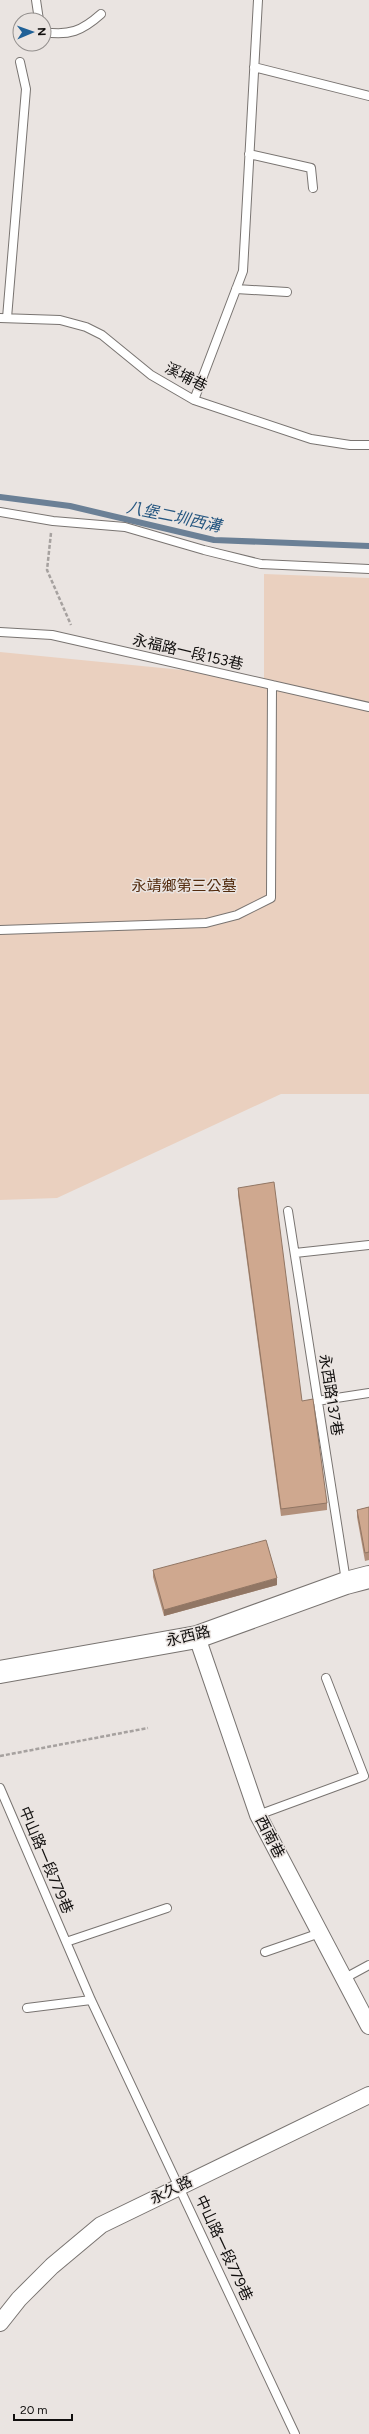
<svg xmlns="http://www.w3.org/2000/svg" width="369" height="2434" font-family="Figtree,'Noto Sans TC',sans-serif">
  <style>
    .green { fill: #ead0bf }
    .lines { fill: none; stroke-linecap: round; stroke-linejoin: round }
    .stream { stroke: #6b8096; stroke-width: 6 }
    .lane-casing { stroke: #797471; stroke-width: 10 }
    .street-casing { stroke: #797471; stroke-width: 18 }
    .secondary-casing { stroke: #797471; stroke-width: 24 }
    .path { stroke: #a6a19f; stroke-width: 2.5; stroke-dasharray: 4 2; stroke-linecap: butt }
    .lane { stroke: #fff; stroke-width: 8 }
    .street { stroke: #fff; stroke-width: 16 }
    .secondary { stroke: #fff; stroke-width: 22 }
    .wall { fill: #b2907b }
    .shaded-wall { fill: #917664 }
    .building { fill: #cfa88f; stroke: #917664 }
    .labels { text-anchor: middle; stroke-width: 3; stroke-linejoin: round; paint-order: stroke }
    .street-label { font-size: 15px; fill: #110f0e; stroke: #eae4e1 }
    .park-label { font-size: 15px; fill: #532c0f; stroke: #eae4e1 }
    .water-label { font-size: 16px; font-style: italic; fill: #265781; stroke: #eae4e1 }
  </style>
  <rect width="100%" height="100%" fill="#eae4e1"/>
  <!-- green -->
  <path class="green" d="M 264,574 L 369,578 L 369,1094 L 281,1094 L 57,1198 L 0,1200 L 0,652 L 264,678 Z"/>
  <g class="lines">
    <!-- stream -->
    <path class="stream" d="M 0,497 L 70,506 L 214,540 L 369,546"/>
    <!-- lane casing -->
    <g class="lane-casing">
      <path id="lane" d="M 36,0 L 39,20
        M 44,32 C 69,36 82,31 101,14
        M 254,67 L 369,96
        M 249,154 L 311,168 L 313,188
        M 236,289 L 287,292
        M 0,318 L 60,320 L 86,327 L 102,335 L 151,375 L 194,400 L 311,439 L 350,445 L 369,445
        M 7,318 L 26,89 L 20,62
        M 194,400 L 243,271 L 258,0
        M 0,512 L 53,521 L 125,527 L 204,550 L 261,564 L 369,569
        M 0,632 L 52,635 L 369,707
        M 0,930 L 206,923 L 237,915 L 271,898 L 272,685
        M 288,1211 L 346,1581
        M 295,1253 L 369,1245
        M 317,1401 L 369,1393
        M 0,1788 L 91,2000 L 295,2434
        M 258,1815 L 364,1776 L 326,1678
        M 66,1942 L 167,1908
        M 265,1952 L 320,1933
        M 345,1978 L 369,1965
        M 27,2008 L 91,2000"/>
    </g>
    <!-- street casing -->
    <g class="street-casing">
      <path id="street" d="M 197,1637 L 258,1815 L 369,2026
        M 0,2323 L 19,2299 L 52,2266 L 101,2225 L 369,2095"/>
    </g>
    <!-- secondary casing -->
    <g class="secondary-casing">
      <path id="secondary" d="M 0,1672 L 197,1637 L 346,1583 L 369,1577"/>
    </g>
    <!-- path -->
    <path class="path" d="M 51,533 L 47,570 L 71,625
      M 0,1756 L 148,1728"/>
    <!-- lane -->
    <use href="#lane" class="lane"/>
    <!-- street -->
    <use href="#street" class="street"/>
    <!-- secondary -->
    <use href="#secondary" class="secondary"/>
  </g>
  <!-- wall -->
  <path class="wall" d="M 238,1188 L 327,1503 L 327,1510 L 281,1516 L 238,1195 Z
    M 369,1507 L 369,1560 L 365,1561 L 357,1517 L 357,1510 Z
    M 153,1570 L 277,1585 L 164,1616 L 153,1577 Z"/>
  <!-- shaded-wall -->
  <path class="shaded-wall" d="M 277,1578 L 277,1585 L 164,1616 L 164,1610 Z"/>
  <!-- building -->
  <path class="building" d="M 274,1182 L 302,1401 L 313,1399 L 327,1503 L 281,1509 L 238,1188 Z
    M 369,1507 L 369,1552 L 365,1553 L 357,1510 Z
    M 266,1540 L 277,1578 L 164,1610 L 153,1570 Z"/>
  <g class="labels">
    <!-- street labels -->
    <g class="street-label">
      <text transform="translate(186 377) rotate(27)" y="5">溪埔巷</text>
      <text transform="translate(188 652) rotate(13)" y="5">永福路一段153巷</text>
      <text transform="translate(331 1395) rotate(81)" y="5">永西路137巷</text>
      <text transform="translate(188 1636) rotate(-13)" y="5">永西路</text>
      <text transform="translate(270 1837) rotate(63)" y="5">西南巷</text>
      <text transform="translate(46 1860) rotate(67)" y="5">中山路一段779巷</text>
      <text transform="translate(171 2190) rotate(-26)" y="5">永久路</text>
      <text transform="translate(224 2248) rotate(65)" y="5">中山路一段779巷</text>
    </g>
    <!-- park labels -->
    <g class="park-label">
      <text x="184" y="891">永靖鄉第三公墓</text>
    </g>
    <!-- water labels -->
    <g class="water-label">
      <text transform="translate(174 516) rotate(12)" y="6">八堡二圳西溝</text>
    </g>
  </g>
  <!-- north arrow -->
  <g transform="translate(32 32) rotate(88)"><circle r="19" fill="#eae4e1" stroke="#938f8d"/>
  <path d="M0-3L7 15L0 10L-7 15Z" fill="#206197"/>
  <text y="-6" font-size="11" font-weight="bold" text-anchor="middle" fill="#110f0e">N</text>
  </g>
  <!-- scale -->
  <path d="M14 2414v6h58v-6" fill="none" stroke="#110f0e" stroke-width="2"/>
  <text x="20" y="2414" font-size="12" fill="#110f0e" stroke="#eae4e1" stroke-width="3" paint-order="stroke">20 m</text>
</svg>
